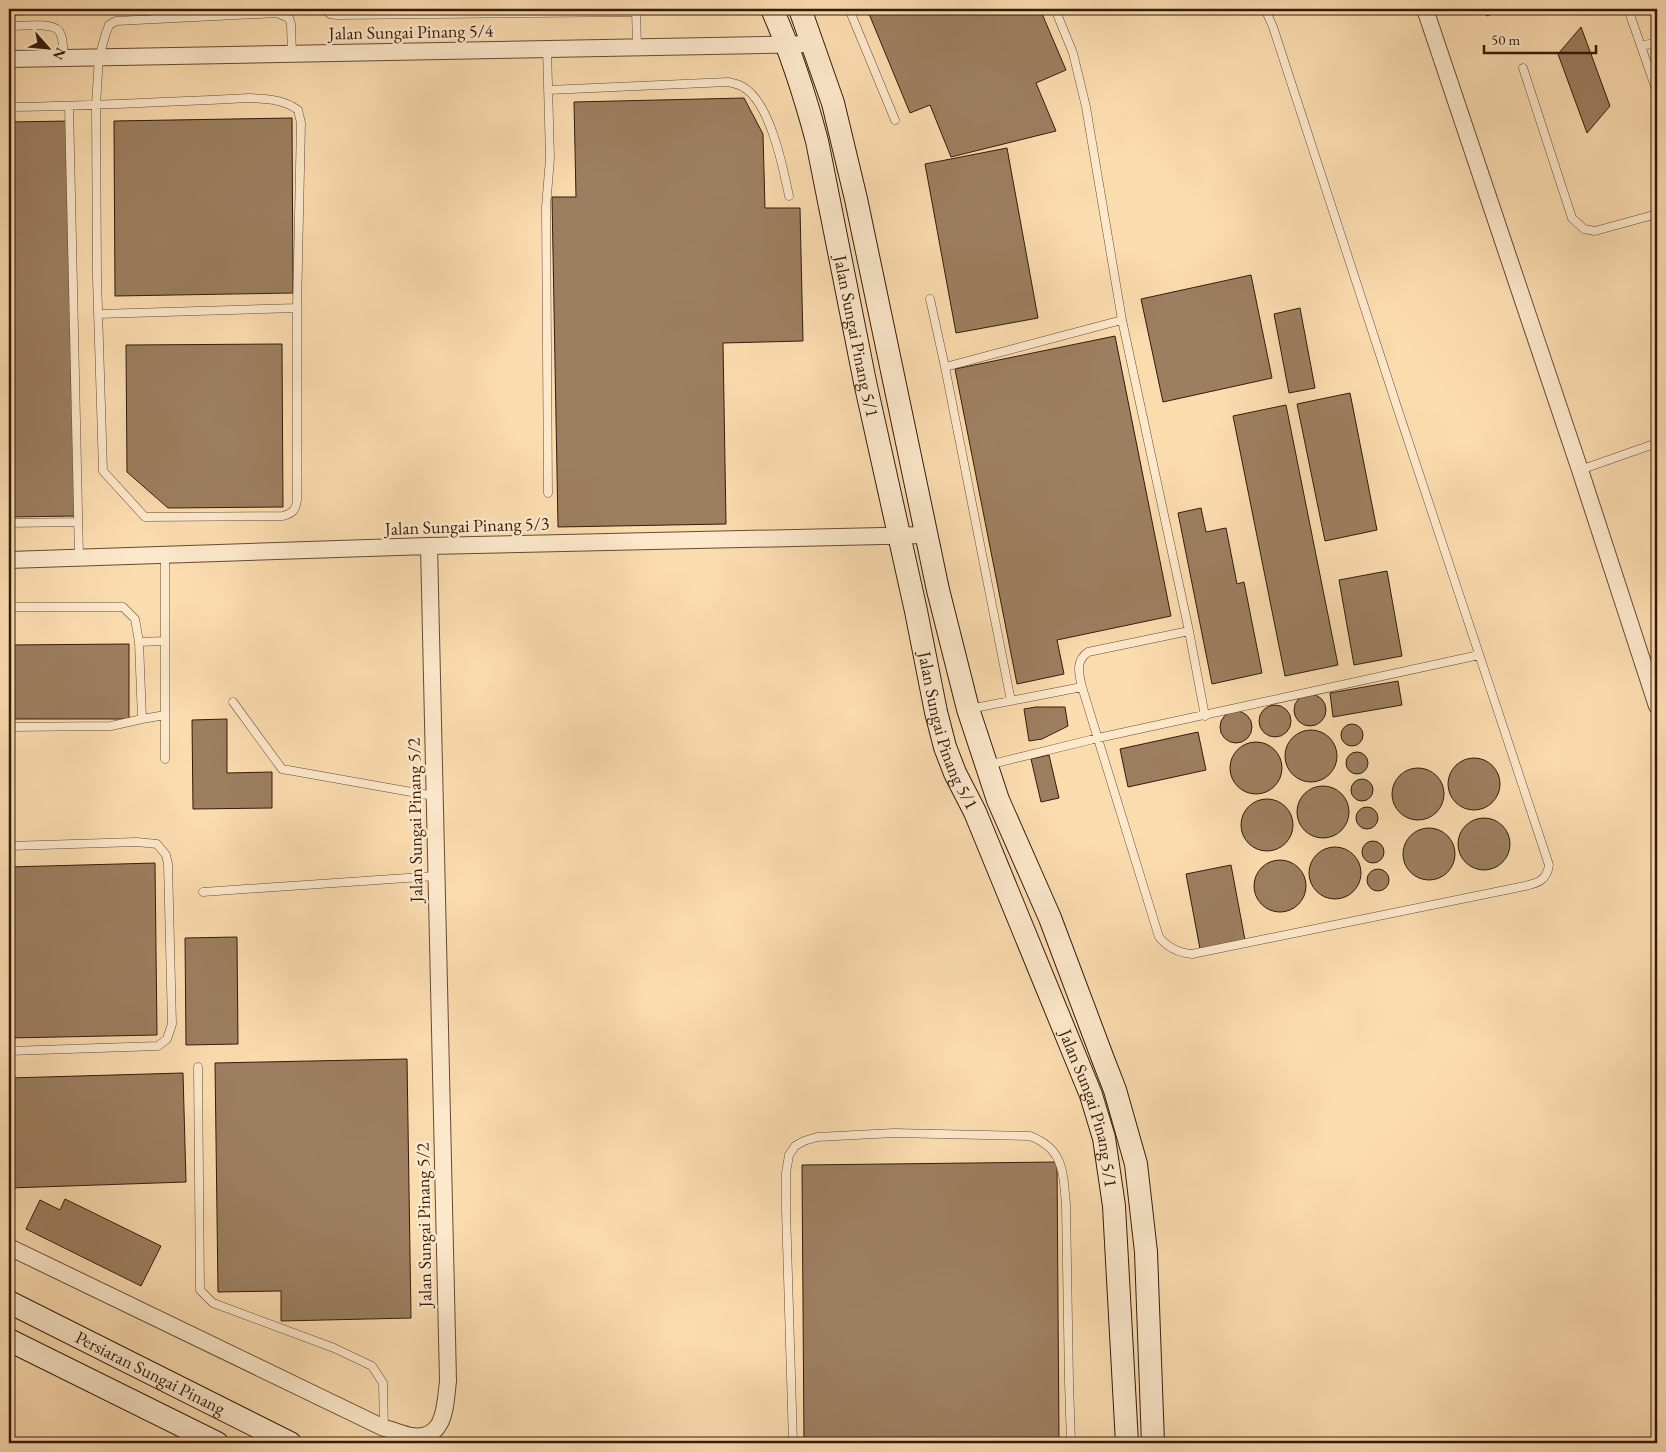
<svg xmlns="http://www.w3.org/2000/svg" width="1666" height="1452" font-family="'EB Garamond',serif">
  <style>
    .building { fill: #9c7f60; stroke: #361a0b }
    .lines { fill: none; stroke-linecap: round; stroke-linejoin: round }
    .lane-casing { stroke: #674a34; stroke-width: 9 }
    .street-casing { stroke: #674a34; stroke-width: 18 }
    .secondary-casing { stroke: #361a0b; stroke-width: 24 }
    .lane { stroke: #fce8cb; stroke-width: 8 }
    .street { stroke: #fce8cb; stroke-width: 16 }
    .secondary { stroke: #fce8cb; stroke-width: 22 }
    .labels { text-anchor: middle; stroke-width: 5; stroke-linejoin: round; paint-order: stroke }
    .street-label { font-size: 18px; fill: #361a0b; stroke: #fce8cb }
  </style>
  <rect width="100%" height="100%" fill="#fbdcaf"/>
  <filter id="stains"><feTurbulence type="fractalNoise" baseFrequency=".004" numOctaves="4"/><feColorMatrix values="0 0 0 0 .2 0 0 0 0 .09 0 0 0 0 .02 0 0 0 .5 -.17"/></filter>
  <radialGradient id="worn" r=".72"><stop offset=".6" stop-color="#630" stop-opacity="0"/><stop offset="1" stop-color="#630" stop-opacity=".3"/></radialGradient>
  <!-- building -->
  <path class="building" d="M 9,9 L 74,9 L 74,13 L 9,15 Z
    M 88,9 L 140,9 L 88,10 Z
    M 334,9 L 483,9 L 334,12 Z
    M 867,9 L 1040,9 L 1066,70 L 1036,83 L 1056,131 L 951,157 L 930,105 L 910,113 Z
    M 1484,9 L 1492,9 L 1494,13 L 1487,16 Z
    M 1581,27 L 1610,106 L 1587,133 L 1558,54 Z
    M 744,98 L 763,134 L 765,208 L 800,208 L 803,341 L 723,343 L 726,524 L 558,527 L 552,197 L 576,197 L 574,102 Z
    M 292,118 L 293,293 L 115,296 L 114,121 Z
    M 68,121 L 75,516 L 9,517 L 9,122 Z
    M 1007,148 L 1038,318 L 956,333 L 925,164 Z
    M 1251,275 L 1272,378 L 1163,402 L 1141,299 Z
    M 1300,308 L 1315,388 L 1289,393 L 1274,314 Z
    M 1115,336 L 1171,616 L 1057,640 L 1064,674 L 1017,684 L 955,369 Z
    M 282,344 L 283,507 L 168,508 L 127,472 L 126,345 Z
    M 1350,393 L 1377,530 L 1325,541 L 1297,404 Z
    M 1286,405 L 1338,665 L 1285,676 L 1233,416 Z
    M 1201,508 L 1206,532 L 1226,528 L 1237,584 L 1244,582 L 1262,673 L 1212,684 L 1178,513 Z
    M 1387,571 L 1402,656 L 1354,665 L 1339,580 Z
    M 129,644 L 129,719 L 10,719 L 10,645 Z
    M 1398,681 L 1402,705 L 1333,717 L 1330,693 Z
    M1294 710a16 16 0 1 1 32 0a16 16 0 1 1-32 0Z
    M1259 721a16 16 0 1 1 32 0a16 16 0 1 1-32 0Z
    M 1036,707 L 1065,707 L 1068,726 L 1042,739 L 1029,741 L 1024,709 Z
    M1220 727a16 16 0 1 1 32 0a16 16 0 1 1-32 0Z
    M 227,719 L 227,773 L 272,772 L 272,808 L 193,809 L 192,720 Z
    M1341 735a11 11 0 1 1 22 0a11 11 0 1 1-22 0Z
    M1285 756a26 26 0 1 1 52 0a26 26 0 1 1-52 0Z
    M 1198,732 L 1206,770 L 1128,787 L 1120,749 Z
    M1230 768a26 26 0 1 1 52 0a26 26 0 1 1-52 0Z
    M1346 763a11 11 0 1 1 22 0a11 11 0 1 1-22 0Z
    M 1049,755 L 1059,798 L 1041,802 L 1031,759 Z
    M1448 784a26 26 0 1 1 52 0a26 26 0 1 1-52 0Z
    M1392 794a26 26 0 1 1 52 0a26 26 0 1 1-52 0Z
    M1351 790a11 11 0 1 1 22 0a11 11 0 1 1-22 0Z
    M1297 812a26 26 0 1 1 52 0a26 26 0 1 1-52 0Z
    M1241 825a26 26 0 1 1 52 0a26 26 0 1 1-52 0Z
    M1356 818a11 11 0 1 1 22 0a11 11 0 1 1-22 0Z
    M1458 844a26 26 0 1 1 52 0a26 26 0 1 1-52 0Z
    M1403 854a26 26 0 1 1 52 0a26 26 0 1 1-52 0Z
    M1362 852a11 11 0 1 1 22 0a11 11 0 1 1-22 0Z
    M1309 873a26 26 0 1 1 52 0a26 26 0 1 1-52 0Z
    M1254 886a26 26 0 1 1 52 0a26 26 0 1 1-52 0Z
    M 155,863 L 157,1035 L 9,1038 L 9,867 Z
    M 1231,865 L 1245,940 L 1200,949 L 1186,874 Z
    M1367 880a11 11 0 1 1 22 0a11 11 0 1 1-22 0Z
    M 237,937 L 238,1044 L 186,1045 L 185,938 Z
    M 407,1059 L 411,1318 L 281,1321 L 281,1291 L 218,1292 L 215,1063 Z
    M 183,1073 L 186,1182 L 9,1188 L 9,1078 Z
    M 1057,1162 L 1059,1443 L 804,1443 L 802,1165 Z
    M 65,1199 L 161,1246 L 141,1286 L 26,1229 L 40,1200 L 60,1210 Z"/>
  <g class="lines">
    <!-- lane casing -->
    <g class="lane-casing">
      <path id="lane" d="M 324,9 L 330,14 L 337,15 L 636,12
        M 636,9 L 637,48
        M 849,9 L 895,120
        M 1055,9 L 1073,53 L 1086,107 L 1122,320 L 1189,631 L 1088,652 C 1075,661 1079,674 1082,687 L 1159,937 C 1168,948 1179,953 1192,954 L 1525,886 C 1538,883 1547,880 1549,865 L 1398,410 L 1273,27 L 1265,9
        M 1628,9 L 1657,92
        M 9,26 C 20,26 52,22 59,31 C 64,38 63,50 63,58
        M 1641,46 L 1657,42
        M 547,49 L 550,158 L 546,207 L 548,493
        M 1523,68 L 1572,218 L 1584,229 L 1595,231 L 1657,214
        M 548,90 L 728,82 C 733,83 739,84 743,87 C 770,102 783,167 789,196
        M 69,106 L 79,557
        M 9,107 C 89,106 169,102 249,98 C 267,99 283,99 298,110 L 301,123 L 297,308 L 297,500 C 296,510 293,513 283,516 L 145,517 L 103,471 L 97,278 L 96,105 L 99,57 L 106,33 L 109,25 L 116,21 L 277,13 L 289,18 L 291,24 L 292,54
        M 930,299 L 945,367
        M 98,314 L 297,308
        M 1580,470 L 1657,443
        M 9,523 L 78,522
        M 165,555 L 165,759
        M 9,609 L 15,607 L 123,607 L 135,619 L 139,642 L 142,719
        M 1189,631 L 1205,716
        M 139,642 L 165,641
        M 1011,701 L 945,367 L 1122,320
        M 233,702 L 282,769 L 434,796
        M 969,709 L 1082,687
        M 9,727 L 111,726 L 142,719 L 165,715
        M 988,765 L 1098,738 L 1479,655
        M 9,846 L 137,842 L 157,844 L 166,855 L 168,864 L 172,1024 L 167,1039 L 158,1046 L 9,1051
        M 203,892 L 436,876
        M 198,1067 L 200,1290 L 213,1303 L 334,1348 L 372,1366 L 383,1383 L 384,1428
        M 793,1443 L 786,1210 L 786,1173 L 789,1155 L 795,1146 L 804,1141 L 817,1137 L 894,1133 L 1030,1136 C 1064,1149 1063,1172 1066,1205 L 1069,1382 L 1071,1443"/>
    </g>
    <!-- street casing -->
    <g class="street-casing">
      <path id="street" d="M 1425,9 L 1580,470 L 1657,706
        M 9,59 L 814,44
        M 9,560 L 429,546 L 926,535
        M 9,1247 L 384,1428 C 393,1430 402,1434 411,1436 C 446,1441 445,1405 448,1381 L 429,546"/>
    </g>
    <!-- secondary casing -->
    <g class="secondary-casing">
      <g id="secondary">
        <path id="s1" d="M 772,9 C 791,52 805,96 817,141 L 865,382 L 916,611 L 936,712 L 945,747 L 955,773 L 975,812 L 1091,1095 L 1104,1138 L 1114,1206 L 1127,1443"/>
        <path d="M 800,9 L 833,103 L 856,199 L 938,590 L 968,709 L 998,800 L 1050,918 L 1103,1059 L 1115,1090 L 1136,1164 L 1146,1252 L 1153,1443"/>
        <path id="s2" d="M 9,1302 L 290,1443"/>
        <path d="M 9,1340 L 217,1443"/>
      </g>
    </g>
    <!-- lane -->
    <use href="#lane" class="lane"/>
    <!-- street -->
    <use href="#street" class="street"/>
    <!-- secondary -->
    <use href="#secondary" class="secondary"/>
  </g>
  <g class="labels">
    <!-- street labels -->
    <g class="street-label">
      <text transform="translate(411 32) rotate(-1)" y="6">Jalan Sungai Pinang 5/4</text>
      <text dy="6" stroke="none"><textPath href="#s1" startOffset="339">Jalan Sungai Pinang 5/1</textPath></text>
      <text transform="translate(467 526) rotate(-2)" y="6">Jalan Sungai Pinang 5/3</text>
      <text dy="6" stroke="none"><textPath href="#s1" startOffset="744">Jalan Sungai Pinang 5/1</textPath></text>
      <text transform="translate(415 820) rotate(-91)" y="6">Jalan Sungai Pinang 5/2</text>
      <text dy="6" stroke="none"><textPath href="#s1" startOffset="1149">Jalan Sungai Pinang 5/1</textPath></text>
      <text transform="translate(424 1225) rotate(-91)" y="6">Jalan Sungai Pinang 5/2</text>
      <text dy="6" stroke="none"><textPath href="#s2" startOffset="158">Persiaran Sungai Pinang</textPath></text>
    </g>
  </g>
  <!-- margin -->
  <rect width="1666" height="1452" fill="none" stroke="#fbdcaf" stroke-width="30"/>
  <rect x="10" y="10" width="1646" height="1432" fill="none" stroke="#361a0b" stroke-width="2.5"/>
  <rect x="15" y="15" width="1636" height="1422" fill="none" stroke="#361a0b"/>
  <!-- north arrow -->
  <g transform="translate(48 48) rotate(117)" stroke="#fce8cb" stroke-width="4" paint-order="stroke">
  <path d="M0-4L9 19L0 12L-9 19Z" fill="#361a0b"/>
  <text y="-8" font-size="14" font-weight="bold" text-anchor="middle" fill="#361a0b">N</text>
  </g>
  <!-- scale -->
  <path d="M1484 45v8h112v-8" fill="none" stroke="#361a0b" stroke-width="2.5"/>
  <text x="1491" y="45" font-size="15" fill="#361a0b" stroke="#fce8cb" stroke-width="4" paint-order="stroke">50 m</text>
  <rect width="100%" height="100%" filter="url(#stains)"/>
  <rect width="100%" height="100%" fill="url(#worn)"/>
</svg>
